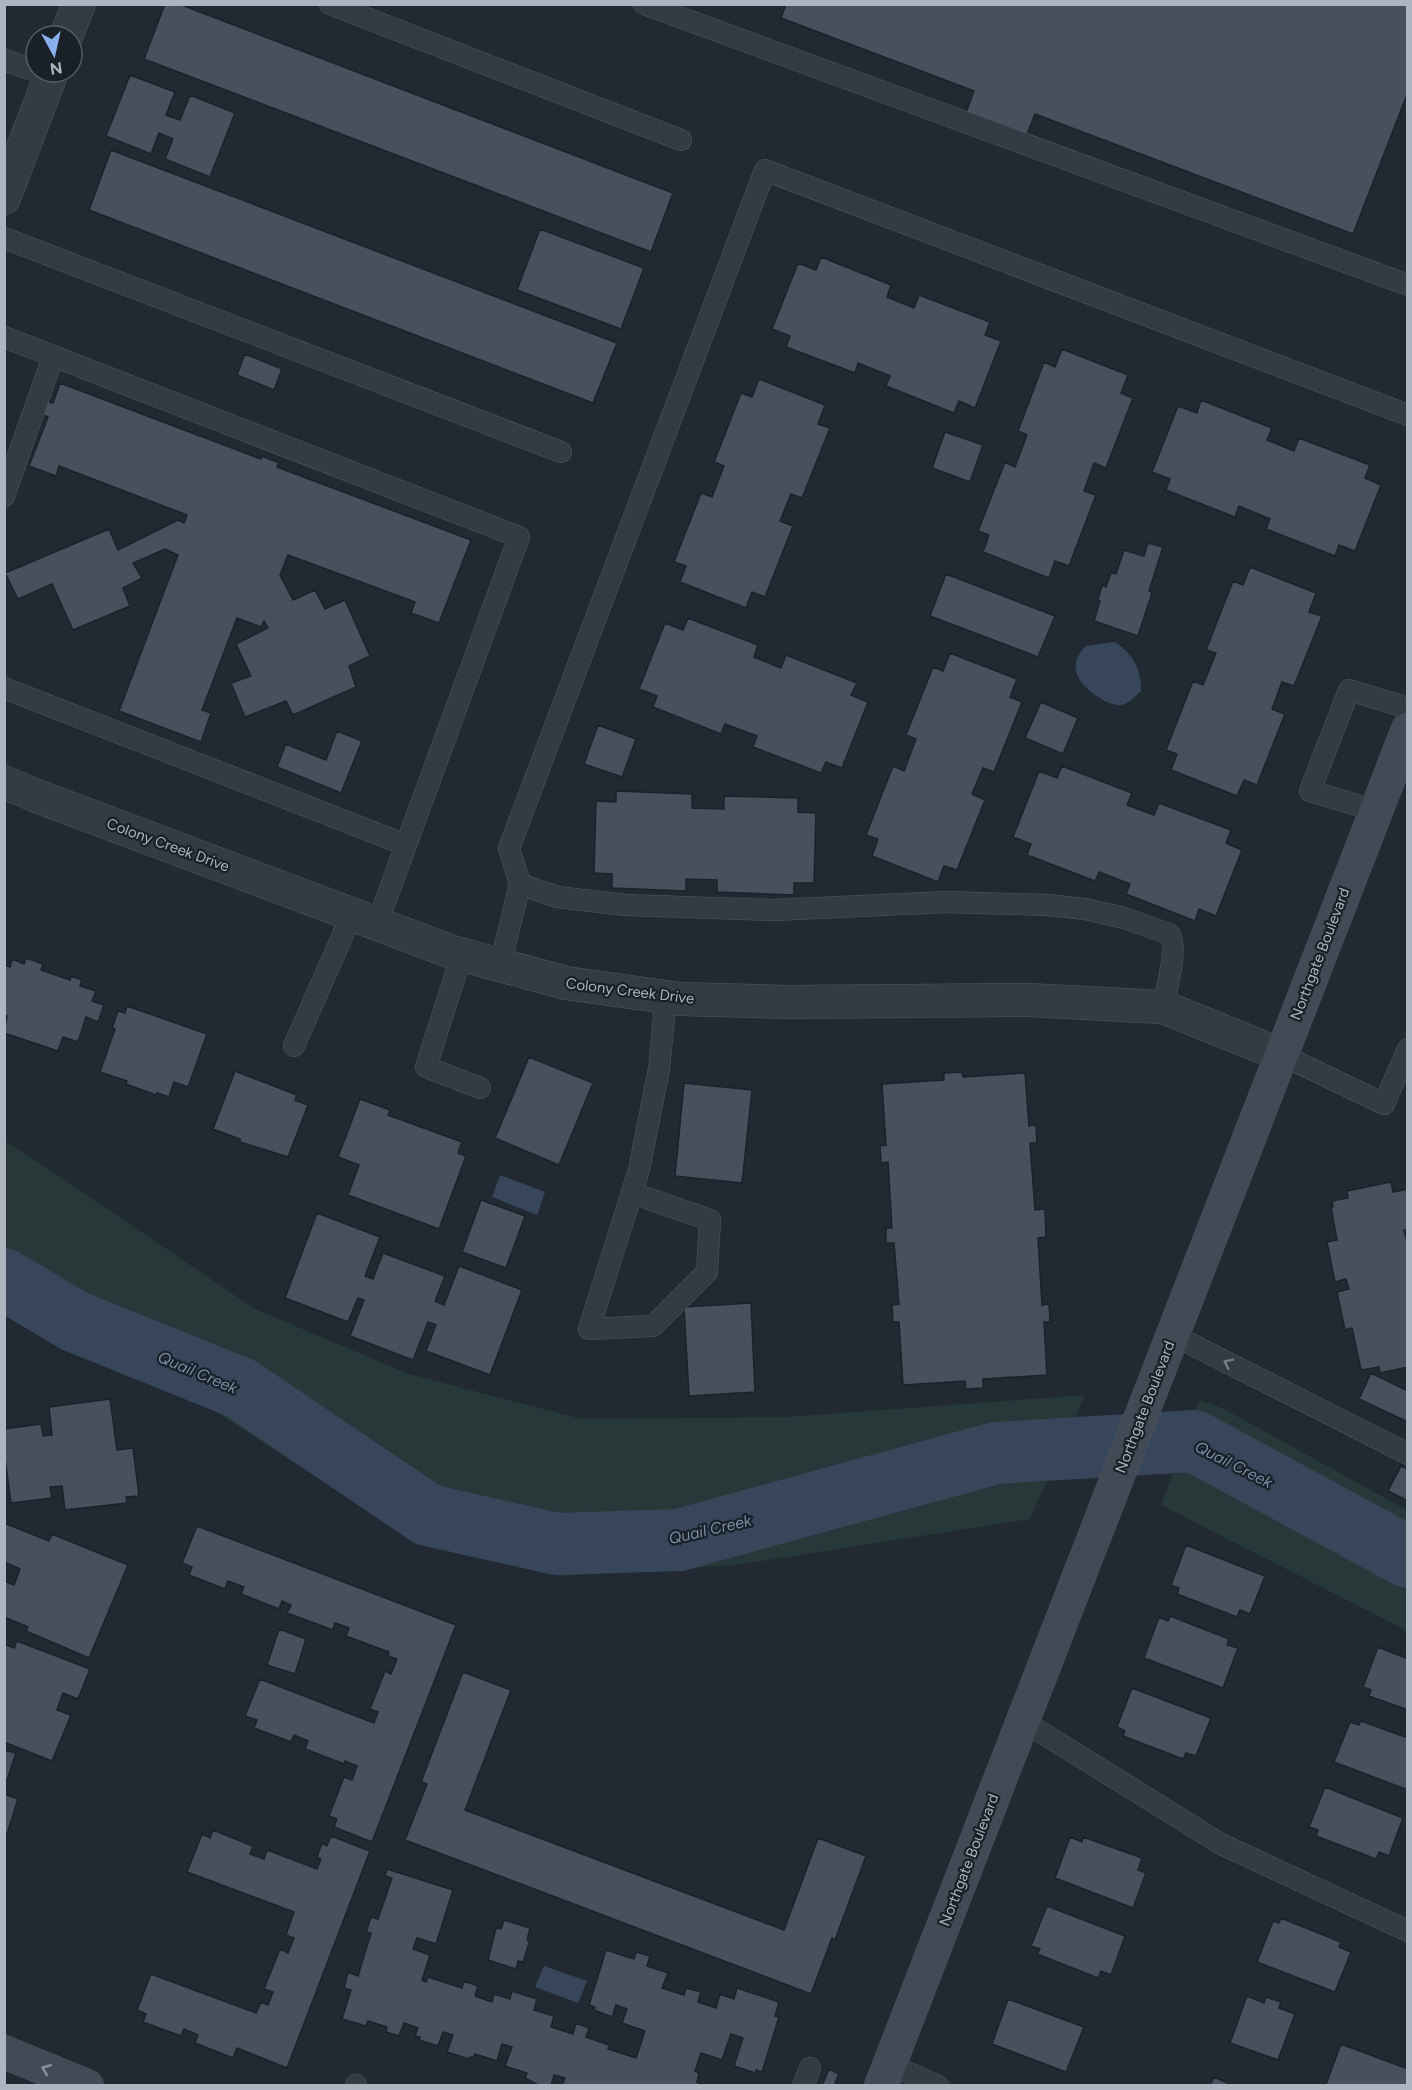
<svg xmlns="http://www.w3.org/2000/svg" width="1412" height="2090" font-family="Figtree,sans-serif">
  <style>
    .green { fill: #263838 }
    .water { fill: #37465a }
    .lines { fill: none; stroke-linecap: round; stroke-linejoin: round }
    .river { stroke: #37465a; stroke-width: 62 }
    .building { fill: #47505c; stroke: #1b222a; stroke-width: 1.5 }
    .lane-casing { stroke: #515862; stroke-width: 22 }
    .street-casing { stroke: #515862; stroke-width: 34 }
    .secondary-casing { stroke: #515862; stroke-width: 34 }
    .lane { stroke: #343b44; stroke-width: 21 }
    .street { stroke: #343b44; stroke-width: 33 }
    .secondary { stroke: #424a56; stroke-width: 33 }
    .oneway { stroke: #777e89 }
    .oneway2 { stroke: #88909c }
    .labels { text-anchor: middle; stroke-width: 4.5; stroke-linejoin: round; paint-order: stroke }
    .street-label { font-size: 15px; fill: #adb5c1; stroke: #192028 }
    .water-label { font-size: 16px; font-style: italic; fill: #788da7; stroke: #192028 }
  </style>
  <rect width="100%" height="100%" fill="#212933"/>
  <!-- green -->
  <path class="green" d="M 5,1141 L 53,1172 L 255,1309 L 409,1374 L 582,1419 L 785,1417 L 1085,1395 L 1030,1519 L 736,1565 L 560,1576 L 381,1519 L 216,1412 L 5,1300 Z
    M 1199,1400 L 1222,1408 L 1407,1510 L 1407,1631 L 1161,1505 Z"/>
  <!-- water -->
  <path class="water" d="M 1114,642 C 1132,651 1142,671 1141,691 C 1135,696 1130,703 1122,705 C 1114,706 1106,702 1100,698 C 1079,686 1065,666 1086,646 Z
    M 500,1175 L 545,1192 L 537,1215 L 492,1197 Z
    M 544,1966 L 587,1981 L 578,2003 L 535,1987 Z"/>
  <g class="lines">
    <!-- river -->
    <path class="river" d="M 4,1279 L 74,1321 L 240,1388 L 428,1515 L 557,1544 L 679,1540 L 996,1453 L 1194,1441 L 1408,1557"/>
  </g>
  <!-- building -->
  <path class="building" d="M 165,4 L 179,4 L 673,193 L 651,252 L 144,59 Z
    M 786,4 L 1408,4 L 1408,92 L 1353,234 L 1035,114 L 1024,142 L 964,118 L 974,91 L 781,18 Z
    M 130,75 L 175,92 L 166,115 L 180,120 L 190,95 L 235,113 L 210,177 L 165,159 L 173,139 L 159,133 L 151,154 L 106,136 Z
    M 111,150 L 617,343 L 593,403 L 89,210 Z
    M 540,229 L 644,268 L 621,329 L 517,290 Z
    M 821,257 L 891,285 L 887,297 L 914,308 L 919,295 L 990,322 L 985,335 L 1001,341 L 975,408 L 959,401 L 954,413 L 886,386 L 890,376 L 858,363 L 855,373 L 786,347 L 790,336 L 772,329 L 798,263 L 816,270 Z
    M 1062,349 L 1128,375 L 1121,393 L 1133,398 L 1106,468 L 1094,463 L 1084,491 L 1096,495 L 1069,566 L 1055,561 L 1049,578 L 983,552 L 989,535 L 978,531 L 1005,462 L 1015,467 L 1027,435 L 1018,431 L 1044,362 L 1055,367 Z
    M 245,354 L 282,369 L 274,390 L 237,375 Z
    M 759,379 L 825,405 L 818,424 L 830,428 L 802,498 L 791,494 L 780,521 L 793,526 L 765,597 L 752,592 L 746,608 L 680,582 L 686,566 L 674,562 L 701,493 L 712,497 L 724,466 L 714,462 L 741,393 L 752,397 Z
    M 60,383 L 261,459 L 262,456 L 279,463 L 277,467 L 471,540 L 439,623 L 411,613 L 415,602 L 288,555 L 280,575 L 293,600 L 315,590 L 325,609 L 345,600 L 370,656 L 349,666 L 356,687 L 293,715 L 286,701 L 245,717 L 231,683 L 251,676 L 236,644 L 268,628 L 264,621 L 261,627 L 237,618 L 202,710 L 211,713 L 201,742 L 119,711 L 178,555 L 165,549 L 133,563 L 142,578 L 123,588 L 130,606 L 73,630 L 52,584 L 18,599 L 5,573 L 109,529 L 118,550 L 178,520 L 184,523 L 187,515 L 59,466 L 56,476 L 29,466 L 48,417 L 41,414 L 47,401 L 53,403 Z
    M 1201,400 L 1272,428 L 1267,440 L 1294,451 L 1299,438 L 1370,465 L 1365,478 L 1381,485 L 1355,551 L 1339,545 L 1335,556 L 1266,529 L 1270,519 L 1239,506 L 1235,517 L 1166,490 L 1170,479 L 1152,472 L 1178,406 L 1197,413 Z
    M 945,432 L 983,445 L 970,482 L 932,468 Z
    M 1148,543 L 1163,547 L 1149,591 L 1152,593 L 1138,636 L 1094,621 L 1100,601 L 1098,600 L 1102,585 L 1106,587 L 1111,573 L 1116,574 L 1124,550 L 1144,556 Z
    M 1250,567 L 1316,593 L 1309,612 L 1322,616 L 1294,686 L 1282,682 L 1272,709 L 1285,714 L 1257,785 L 1244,780 L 1237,796 L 1171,770 L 1177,754 L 1166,750 L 1193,681 L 1203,685 L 1216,653 L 1206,650 L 1233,581 L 1243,585 Z
    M 946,574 L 1055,616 L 1038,657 L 930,616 Z
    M 688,618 L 758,645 L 754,657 L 781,668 L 786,655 L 857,683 L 851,695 L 868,702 L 842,768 L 826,762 L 821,773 L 753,747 L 757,736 L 725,724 L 721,734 L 653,707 L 657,696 L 639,689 L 665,623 L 683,630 Z
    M 950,653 L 1017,679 L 1010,697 L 1022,702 L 994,772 L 983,768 L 972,794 L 985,800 L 957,870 L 944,866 L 938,882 L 872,856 L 878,839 L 866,835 L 893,766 L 904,771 L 916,739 L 906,735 L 933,667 L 943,671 Z
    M 1041,702 L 1078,718 L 1063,754 L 1025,738 Z
    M 598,725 L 636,739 L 622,777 L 584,764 Z
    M 337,731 L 362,741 L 341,793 L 277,767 L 286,744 L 326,760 Z
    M 1062,766 L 1132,793 L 1127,805 L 1154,815 L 1159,803 L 1231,830 L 1226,843 L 1242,850 L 1216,916 L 1199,909 L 1195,921 L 1126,894 L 1130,884 L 1099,872 L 1095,881 L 1027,855 L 1031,844 L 1013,837 L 1039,771 L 1057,778 Z
    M 616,791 L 692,794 L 692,808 L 724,809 L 724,796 L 798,798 L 798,812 L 816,813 L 814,883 L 794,883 L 794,895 L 717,892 L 717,880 L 686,879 L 686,891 L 612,888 L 612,874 L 594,873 L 596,801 L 616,802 Z
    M 26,958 L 43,964 L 41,970 L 70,980 L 71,976 L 82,980 L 80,986 L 96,991 L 92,1001 L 104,1005 L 98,1022 L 86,1017 L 78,1042 L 63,1037 L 58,1051 L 4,1033 L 7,1016 L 4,1015 L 4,965 L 10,967 L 12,959 L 24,964 Z
    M 127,1006 L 207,1034 L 188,1087 L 174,1082 L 169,1097 L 157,1093 L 156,1095 L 126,1084 L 127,1081 L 100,1072 L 115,1029 L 112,1028 L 118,1011 L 125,1013 Z
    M 529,1057 L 593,1083 L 559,1165 L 495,1138 Z
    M 235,1071 L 297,1095 L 295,1100 L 308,1105 L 288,1157 L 240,1142 L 240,1139 L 213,1129 Z
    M 962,1072 L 963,1077 L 1025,1073 L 1029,1126 L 1036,1125 L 1037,1143 L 1030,1143 L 1035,1210 L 1045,1209 L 1046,1237 L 1038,1238 L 1042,1305 L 1049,1304 L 1050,1322 L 1044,1322 L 1047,1375 L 983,1379 L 983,1388 L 966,1389 L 965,1381 L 903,1385 L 899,1322 L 893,1322 L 892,1305 L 899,1304 L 894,1243 L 886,1243 L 886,1228 L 892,1228 L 888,1162 L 881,1163 L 880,1146 L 886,1145 L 882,1084 L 944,1080 L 944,1073 Z
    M 684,1083 L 752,1090 L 742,1183 L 675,1176 Z
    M 360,1099 L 390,1110 L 388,1115 L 462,1142 L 458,1153 L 466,1156 L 439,1229 L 348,1195 L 359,1165 L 338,1157 Z
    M 1391,1182 L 1393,1192 L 1408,1189 L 1408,1229 L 1404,1230 L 1408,1246 L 1408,1367 L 1380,1373 L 1379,1367 L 1361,1370 L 1352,1328 L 1345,1330 L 1337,1292 L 1349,1289 L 1346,1279 L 1335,1282 L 1327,1242 L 1337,1240 L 1331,1207 L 1333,1207 L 1332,1201 L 1348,1198 L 1347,1191 Z
    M 481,1200 L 525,1216 L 506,1268 L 462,1252 Z
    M 317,1213 L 380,1237 L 365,1276 L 373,1279 L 383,1253 L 445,1276 L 435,1301 L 444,1305 L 459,1266 L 522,1290 L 490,1375 L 426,1351 L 436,1325 L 428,1322 L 413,1360 L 350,1336 L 364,1300 L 358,1298 L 348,1322 L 285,1298 Z
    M 751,1303 L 755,1392 L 689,1396 L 684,1307 Z
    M 1371,1373 L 1408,1391 L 1408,1422 L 1359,1399 Z
    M 110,1399 L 117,1450 L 133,1448 L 139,1496 L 126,1497 L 127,1503 L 65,1510 L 62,1486 L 50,1487 L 52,1498 L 11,1503 L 4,1451 L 4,1429 L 41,1424 L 43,1436 L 52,1435 L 49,1407 Z
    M 1401,1466 L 1408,1469 L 1408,1501 L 1388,1491 Z
    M 4,1523 L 49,1541 L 52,1534 L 128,1565 L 89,1658 L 26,1631 L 28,1627 L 4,1617 L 4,1581 L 14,1585 L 20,1569 L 4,1562 Z
    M 197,1526 L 456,1625 L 372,1842 L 334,1827 L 337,1819 L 329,1816 L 344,1777 L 352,1780 L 357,1766 L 345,1761 L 344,1764 L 305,1749 L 308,1741 L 294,1735 L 291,1742 L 254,1728 L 257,1720 L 245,1716 L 260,1679 L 374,1723 L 378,1712 L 370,1709 L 385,1671 L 391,1674 L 397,1659 L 388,1656 L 389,1652 L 346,1636 L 349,1628 L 335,1623 L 333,1630 L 287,1613 L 291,1605 L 282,1601 L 279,1609 L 241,1594 L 244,1587 L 228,1581 L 225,1589 L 189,1575 L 192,1567 L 182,1563 Z
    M 1186,1545 L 1265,1576 L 1250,1614 L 1240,1610 L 1237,1617 L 1177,1594 L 1179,1588 L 1171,1585 Z
    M 1170,1616 L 1229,1639 L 1227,1645 L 1238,1648 L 1223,1688 L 1144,1658 L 1159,1617 L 1168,1621 Z
    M 279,1629 L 306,1639 L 295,1674 L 267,1665 Z
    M 17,1641 L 90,1669 L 78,1699 L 63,1693 L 57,1710 L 71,1715 L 52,1761 L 4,1742 L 4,1644 L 14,1648 Z
    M 1378,1647 L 1408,1659 L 1408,1710 L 1369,1696 L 1371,1690 L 1363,1687 Z
    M 463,1672 L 511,1690 L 465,1810 L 784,1930 L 818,1838 L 866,1856 L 835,1940 L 832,1938 L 811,1994 L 405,1840 L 427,1784 L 421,1782 Z
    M 1132,1688 L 1211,1718 L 1196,1756 L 1186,1753 L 1183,1759 L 1123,1736 L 1125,1731 L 1117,1727 Z
    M 1361,1721 L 1408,1738 L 1408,1790 L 1334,1762 L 1350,1722 L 1359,1725 Z
    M 4,1750 L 16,1753 L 4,1789 Z
    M 1325,1787 L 1403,1818 L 1389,1856 L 1379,1852 L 1376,1859 L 1316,1836 L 1318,1830 L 1309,1827 Z
    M 4,1794 L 18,1799 L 6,1837 L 4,1837 Z
    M 213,1830 L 253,1846 L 250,1854 L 264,1859 L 267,1850 L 317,1869 L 321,1859 L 317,1857 L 322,1843 L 327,1846 L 331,1836 L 370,1851 L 287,2068 L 237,2048 L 233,2058 L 195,2043 L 198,2035 L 184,2029 L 181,2036 L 143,2022 L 146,2014 L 137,2010 L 151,1974 L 256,2013 L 261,2002 L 268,2005 L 273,1992 L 264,1989 L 280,1949 L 288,1953 L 294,1938 L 286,1935 L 294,1912 L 187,1872 L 202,1834 L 210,1838 Z
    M 1070,1837 L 1082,1842 L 1083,1837 L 1142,1858 L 1138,1870 L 1146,1873 L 1133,1908 L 1055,1878 Z
    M 387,1869 L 453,1890 L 436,1944 L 417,1938 L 413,1949 L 430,1955 L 422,1980 L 426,1982 L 428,1977 L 462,1988 L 464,1981 L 478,1986 L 475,1996 L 492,2002 L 494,1994 L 510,1999 L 512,1991 L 537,1999 L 534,2010 L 554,2016 L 551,2027 L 573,2034 L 576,2023 L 589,2028 L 586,2037 L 609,2045 L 608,2049 L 636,2058 L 645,2031 L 622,2023 L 627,2009 L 616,2005 L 612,2017 L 594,2010 L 595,2007 L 589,2005 L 606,1950 L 634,1959 L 636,1952 L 650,1956 L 647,1966 L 668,1973 L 662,1988 L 684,1995 L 686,1988 L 701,1992 L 698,2002 L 716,2008 L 720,1994 L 734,1999 L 737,1988 L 779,2002 L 775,2016 L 779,2017 L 762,2072 L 756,2070 L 755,2073 L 734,2066 L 743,2038 L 731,2034 L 722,2060 L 701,2053 L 695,2071 L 699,2073 L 697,2082 L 706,2086 L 562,2086 L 565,2078 L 554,2075 L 551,2086 L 540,2086 L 525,2078 L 527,2073 L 505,2066 L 512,2047 L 502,2044 L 497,2061 L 475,2054 L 473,2058 L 470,2057 L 469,2059 L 447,2052 L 453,2035 L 443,2032 L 438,2046 L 419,2040 L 420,2037 L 415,2036 L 418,2028 L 404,2023 L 399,2036 L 386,2032 L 387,2027 L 368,2021 L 366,2026 L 342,2019 L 351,1990 L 344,1988 L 348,1972 L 358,1976 L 371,1933 L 366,1932 L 371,1917 L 378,1919 L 392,1878 L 385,1876 Z
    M 1047,1906 L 1125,1936 L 1111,1975 L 1101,1971 L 1098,1978 L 1037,1954 L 1040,1949 L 1031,1946 Z
    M 1281,1918 L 1341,1942 L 1339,1947 L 1351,1952 L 1335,1992 L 1257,1962 L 1273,1921 L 1279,1923 Z
    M 504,1920 L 530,1928 L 527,1940 L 530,1940 L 523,1962 L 518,1961 L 516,1969 L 488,1960 L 496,1928 L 501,1929 Z
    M 1247,1996 L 1264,2003 L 1266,1997 L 1281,2002 L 1279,2008 L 1295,2014 L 1278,2060 L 1230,2043 Z
    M 1008,1999 L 1084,2027 L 1066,2072 L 992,2044 Z
    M 1341,2044 L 1408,2069 L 1408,2086 L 1331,2086 L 1326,2084 Z
    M 829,2069 L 839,2074 L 834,2086 L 822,2086 Z
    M 1214,2077 L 1234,2086 L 1210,2086 Z"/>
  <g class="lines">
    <!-- lane casing -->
    <g class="lane-casing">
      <path id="lane" d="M 330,4 L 681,140
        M 644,4 L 1408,285
        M 4,60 L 36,71
        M 4,238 L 561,452
        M 4,337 L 519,537 L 377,924
        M 4,496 L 53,357
        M 4,688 L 406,845
        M 1376,811 L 1310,791 L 1349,690 L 1408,708
        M 520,884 L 557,897 L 625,905 L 774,910 L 946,902 L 1047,905 L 1085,909 L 1124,918 L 1169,934 C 1179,946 1166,991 1163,1007
        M 462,954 L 426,1067 L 480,1088
        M 500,966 L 520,884 L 509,848 L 765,170 L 1408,415
        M 294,1046 L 352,914
        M 1282,1055 L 1384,1104 L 1408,1049
        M 632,1193 L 710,1220 L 707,1272 L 653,1326 L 589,1329 L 639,1170 L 659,1069 L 666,997
        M 1173,1335 L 1408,1454
        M 1023,1721 L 1221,1844 L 1408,1931
        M 889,2064 L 938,2086
        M 356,2085 L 356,2086
        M 803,2086 L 810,2068"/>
    </g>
    <!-- street casing -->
    <g class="street-casing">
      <path id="street" d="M 66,36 L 79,4
        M 4,198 L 52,72
        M 4,782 L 34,795 L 452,952 L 566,983 L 680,999 L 788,1002 L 1028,1000 L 1163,1007 L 1282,1055"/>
    </g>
    <!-- secondary casing -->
    <g class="secondary-casing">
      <path id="secondary" d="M 4,2052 L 87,2086
        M 881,2086 L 1408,729"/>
    </g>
    <!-- lane -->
    <use href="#lane" class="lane"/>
    <!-- street -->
    <use href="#street" class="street"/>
    <!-- secondary -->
    <use href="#secondary" class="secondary"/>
  </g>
  <!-- one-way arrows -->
  <defs><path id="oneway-chevron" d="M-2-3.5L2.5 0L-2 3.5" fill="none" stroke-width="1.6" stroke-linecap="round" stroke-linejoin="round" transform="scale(1.5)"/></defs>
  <use class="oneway" href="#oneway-chevron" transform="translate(1228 1363) rotate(-154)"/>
  <use class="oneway2" href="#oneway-chevron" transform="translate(46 2069) rotate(-158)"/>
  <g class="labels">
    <!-- street labels -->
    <g class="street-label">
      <text transform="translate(168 845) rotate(20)" y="5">Colony Creek Drive</text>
      <text transform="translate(1320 954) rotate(-69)" y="5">Northgate Boulevard</text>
      <text transform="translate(630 991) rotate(7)" y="5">Colony Creek Drive</text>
      <text transform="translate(1145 1407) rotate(-69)" y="5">Northgate Boulevard</text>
      <text transform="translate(969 1860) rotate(-69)" y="5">Northgate Boulevard</text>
    </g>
    <!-- water labels -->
    <g class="water-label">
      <text transform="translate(198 1372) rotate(23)" y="6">Quail Creek</text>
      <text transform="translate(1234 1464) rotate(27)" y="6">Quail Creek</text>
      <text transform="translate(710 1529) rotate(-13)" y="6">Quail Creek</text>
    </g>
  </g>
  <!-- border -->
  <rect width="1412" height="2090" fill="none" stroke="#adb5c1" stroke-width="12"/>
  <!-- north arrow -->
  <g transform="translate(54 54) rotate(172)"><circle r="28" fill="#192028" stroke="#545c65" stroke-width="1.5"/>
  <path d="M0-4.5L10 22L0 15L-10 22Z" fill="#87b0ec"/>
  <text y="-9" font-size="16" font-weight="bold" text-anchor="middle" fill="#adb5c1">N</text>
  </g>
</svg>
